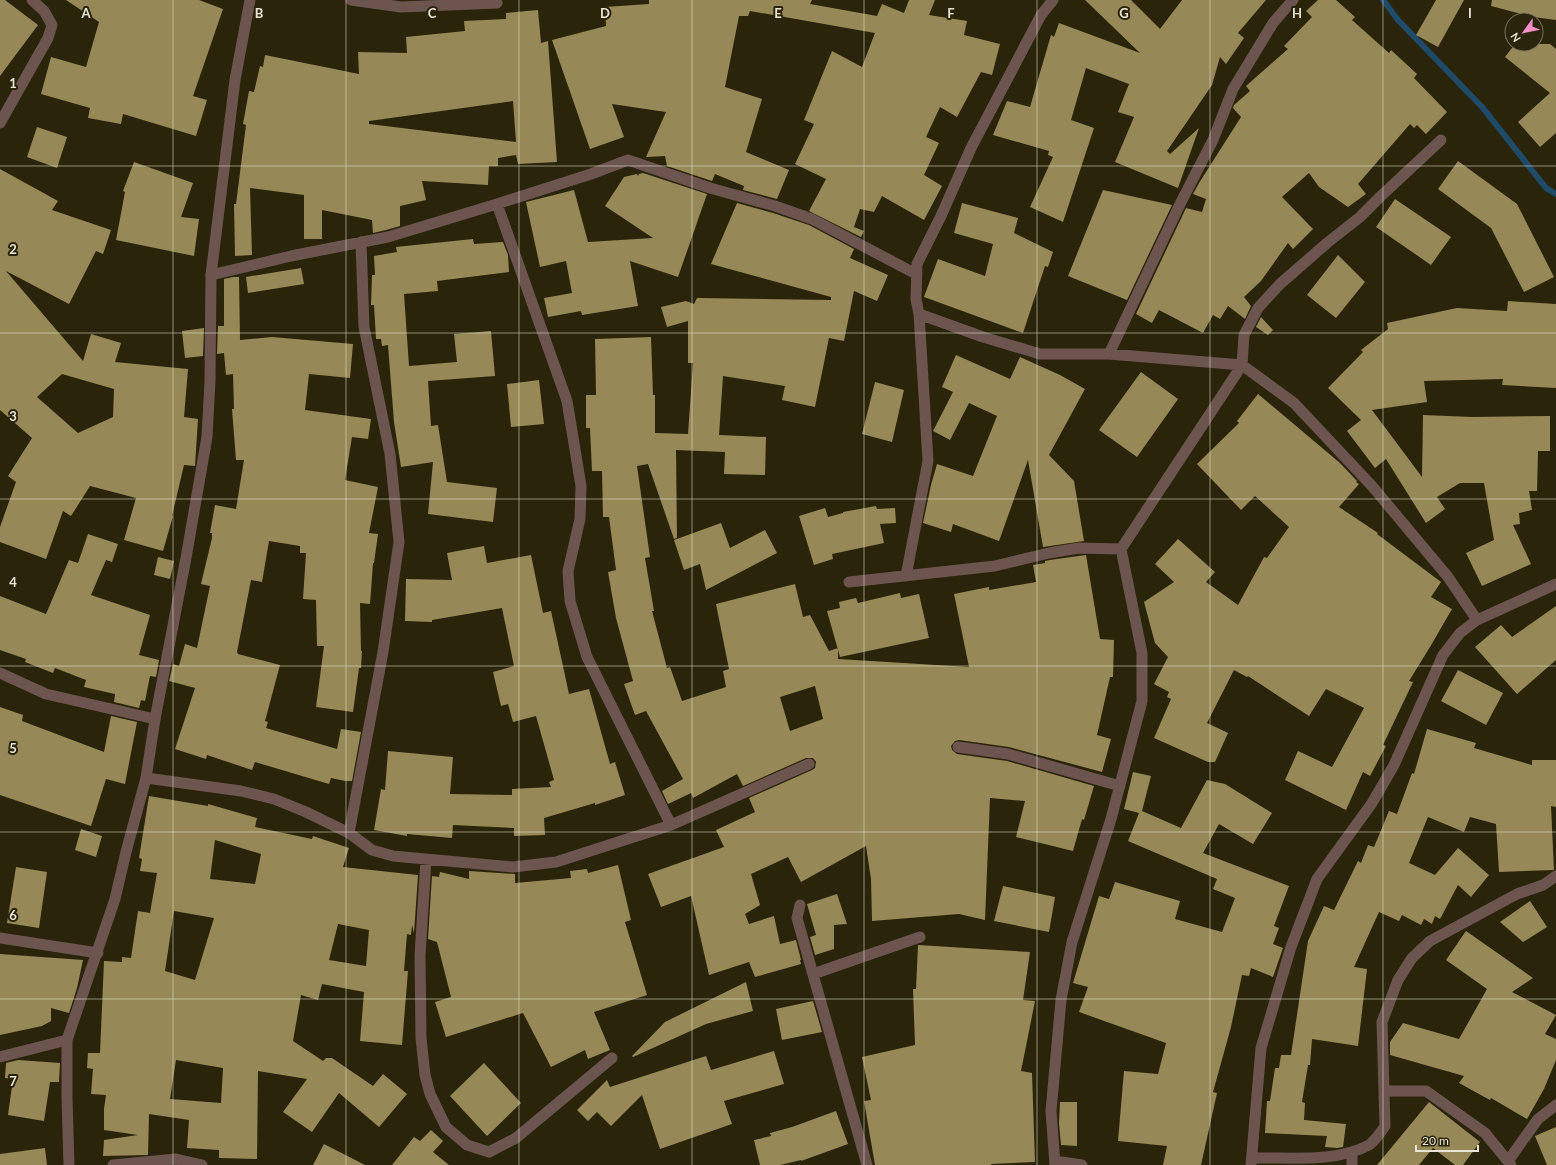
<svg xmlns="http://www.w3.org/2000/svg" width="1556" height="1165" font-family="Lato,sans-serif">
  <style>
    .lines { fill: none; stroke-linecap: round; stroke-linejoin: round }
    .stream { stroke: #1f4b69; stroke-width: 6 }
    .building { fill: #968957; fill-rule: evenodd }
    .minor { stroke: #6c554f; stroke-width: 11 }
    .tertiary { stroke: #6c554f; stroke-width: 11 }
    .grid { fill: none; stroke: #e8e5d6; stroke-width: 1; stroke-opacity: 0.55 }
    .grid-label { font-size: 13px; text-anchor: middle; font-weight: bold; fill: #e8e5d6; stroke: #2a240b; stroke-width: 4; stroke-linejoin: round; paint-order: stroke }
  </style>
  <rect width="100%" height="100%" fill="#2a240b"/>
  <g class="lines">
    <!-- stream -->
    <path class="stream" d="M 1383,0 L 1398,20 L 1483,108 L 1546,188 L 1556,194"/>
  </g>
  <!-- building -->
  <path class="building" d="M 0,0 L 5,0 L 38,25 L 0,76 Z
    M 66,0 L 199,0 L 223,9 L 193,96 L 207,100 L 196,136 L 123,114 L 121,124 L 88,118 L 90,108 L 41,94 L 51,57 L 86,67 L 99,22 Z
    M 649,0 L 812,0 L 810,4 L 877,16 L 882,4 L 904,13 L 909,0 L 935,0 L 929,15 L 967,21 L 964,35 L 1000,44 L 992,75 L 981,72 L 957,117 L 940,107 L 926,137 L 939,143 L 924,175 L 942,186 L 924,220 L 882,196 L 874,212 L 860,209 L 854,227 L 864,231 L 861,237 L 809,211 L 826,179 L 795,164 L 814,124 L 804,120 L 832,51 L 862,67 L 875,33 L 750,11 L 748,16 L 739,16 L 725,87 L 762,99 L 746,152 L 789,170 L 777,199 L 743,190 L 744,186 L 715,174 L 712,181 L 667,166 L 665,156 L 646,157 L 666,112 L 612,104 L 624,137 L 590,149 L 552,40 L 606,26 L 605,7 L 649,4 Z
    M 1085,0 L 1131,0 L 1160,29 L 1182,0 L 1266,0 L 1238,33 L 1244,38 L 1226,64 L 1220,57 L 1212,85 L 1167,151 L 1170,154 L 1199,128 L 1178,188 L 1115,162 L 1134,117 L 1118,112 L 1129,84 L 1086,68 L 1071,120 L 1094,128 L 1063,222 L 1030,207 L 1053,157 L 1048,155 L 1049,151 L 993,135 L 1007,101 L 1030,107 L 1051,35 L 1054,37 L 1059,23 L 1140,53 Z
    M 1318,0 L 1336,0 L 1355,17 L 1352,20 L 1389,53 L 1391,50 L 1417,74 L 1414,78 L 1447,112 L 1426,134 L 1417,125 L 1414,128 L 1410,124 L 1358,184 L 1366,194 L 1348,207 L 1319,187 L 1309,173 L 1282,197 L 1313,229 L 1293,249 L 1288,243 L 1261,281 L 1244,297 L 1251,306 L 1245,319 L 1228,306 L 1220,319 L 1213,315 L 1203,333 L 1159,310 L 1152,323 L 1136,314 L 1186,208 L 1202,212 L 1206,199 L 1193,194 L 1199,183 L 1241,117 L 1233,108 L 1234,105 L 1250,91 L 1246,86 L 1288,49 L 1284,46 L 1312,17 L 1306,11 Z
    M 1436,0 L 1464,0 L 1438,47 L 1416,35 Z
    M 1492,0 L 1556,0 L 1556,20 L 1533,17 L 1491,6 Z
    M 538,10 L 541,43 L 548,41 L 557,162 L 518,164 L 516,155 L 498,158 L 498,166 L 489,166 L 488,185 L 422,181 L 426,200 L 400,206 L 400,226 L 386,230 L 373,233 L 372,220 L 322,210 L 322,239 L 304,239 L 304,195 L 250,188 L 252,255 L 235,256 L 234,204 L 236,204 L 246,125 L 243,124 L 249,91 L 254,92 L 260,66 L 263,67 L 265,55 L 359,74 L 358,52 L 407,53 L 406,37 L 465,31 L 464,21 L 506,19 L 506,13 ZM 513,101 L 516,142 L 369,124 L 369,121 Z
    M 1515,44 L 1550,44 L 1556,49 L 1556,133 L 1540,147 L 1518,122 L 1550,93 L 1505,57 Z
    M 37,127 L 67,137 L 57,168 L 27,157 Z
    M 1458,161 L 1517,204 L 1554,277 L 1524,292 L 1491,228 L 1438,189 Z
    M 134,162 L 193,183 L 181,217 L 199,219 L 194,256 L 116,240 L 125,192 L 123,191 Z
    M 0,169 L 58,201 L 52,210 L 111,230 L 103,254 L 96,251 L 69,304 L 6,271 L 83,361 L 91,334 L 121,343 L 115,362 L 188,369 L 184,417 L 198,419 L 195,466 L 184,465 L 172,516 L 173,516 L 163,551 L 124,540 L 136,498 L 90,486 L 71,516 L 63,511 L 46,559 L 0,542 L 0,527 L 16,482 L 8,476 L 32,438 L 0,410 ZM 62,374 L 114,389 L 113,417 L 78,433 L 37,397 Z
    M 643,173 L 707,194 L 678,277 L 630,261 L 638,306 L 582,315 L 581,311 L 548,317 L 544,298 L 572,293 L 566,261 L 540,267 L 526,202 L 574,190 L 588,242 L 653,238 L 605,206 L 624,177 L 637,174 L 638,176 L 639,174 Z
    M 1103,190 L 1172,205 L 1127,300 L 1068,276 Z
    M 1395,199 L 1451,237 L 1431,265 L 1376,227 Z
    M 737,203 L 773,213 L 809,225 L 854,249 L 850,258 L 888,275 L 877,301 L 854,291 L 844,341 L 829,338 L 815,407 L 782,400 L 785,386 L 723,376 L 719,435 L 766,437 L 765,475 L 724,474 L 725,452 L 676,450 L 677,538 L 674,539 L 648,464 L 637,466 L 650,557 L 645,558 L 654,611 L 652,611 L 667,668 L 670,667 L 682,701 L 726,687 L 723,671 L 729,669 L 716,604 L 795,584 L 803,617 L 810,615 L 829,651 L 838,648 L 838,659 L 969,667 L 954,594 L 989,587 L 989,590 L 1036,582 L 1033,565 L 1045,563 L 1045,561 L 1050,560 L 1086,555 L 1100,639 L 1114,640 L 1113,677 L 1110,677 L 1097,735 L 1111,739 L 1102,772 L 1009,747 L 959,740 L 955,741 L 951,746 L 952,750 L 957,754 L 1007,761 L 1094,786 L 1084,820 L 1082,819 L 1073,851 L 1016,837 L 1025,801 L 990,798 L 985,920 L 959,914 L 872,921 L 871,879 L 866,846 L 801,882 L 788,857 L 751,874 L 760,905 L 745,914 L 749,924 L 774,916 L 780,944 L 796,940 L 801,960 L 800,960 L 801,964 L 755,977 L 749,962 L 709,975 L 691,896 L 661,907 L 648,874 L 724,847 L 716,830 L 755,812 L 749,798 L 812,770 L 815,768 L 816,762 L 813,758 L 806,758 L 743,786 L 737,774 L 693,798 L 691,793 L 668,804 L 662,791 L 683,779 L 646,711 L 635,715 L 624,684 L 633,681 L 616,618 L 608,572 L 616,570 L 609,517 L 603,517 L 602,471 L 592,471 L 590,428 L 586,428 L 586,395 L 596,395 L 595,339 L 651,337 L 653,395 L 655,395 L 655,433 L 688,434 L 693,363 L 688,363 L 688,321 L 667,327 L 661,307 L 686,301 L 694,304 L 697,298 L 831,300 L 831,297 L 711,264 ZM 815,686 L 823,719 L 790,731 L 780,697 Z
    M 962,203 L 1018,218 L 1014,233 L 1053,252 L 1048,267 L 1045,266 L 1023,333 L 924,297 L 938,259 L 985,276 L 993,244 L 954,233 Z
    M 473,239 L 474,244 L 503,242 L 508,255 L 509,272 L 437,281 L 438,291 L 404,294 L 409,366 L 457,362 L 454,334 L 491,331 L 495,376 L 428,381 L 431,426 L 438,425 L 447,482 L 497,488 L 493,522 L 428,514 L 433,462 L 401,467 L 394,422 L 388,345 L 382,346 L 381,339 L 376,339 L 374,305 L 371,305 L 372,275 L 375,275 L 374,256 L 397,252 L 396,247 Z
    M 1338,255 L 1365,282 L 1336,318 L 1307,295 Z
    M 301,268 L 304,284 L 248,293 L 246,277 Z
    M 233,277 L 239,277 L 240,340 L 272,337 L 353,344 L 350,378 L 309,374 L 305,410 L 371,419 L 368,439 L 352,437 L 345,480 L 378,487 L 369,533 L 378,534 L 374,563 L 373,563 L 370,604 L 360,603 L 361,651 L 362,651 L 361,668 L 359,668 L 353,712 L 316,707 L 324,646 L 317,646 L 316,600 L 303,599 L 306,553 L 300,553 L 300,546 L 269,541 L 262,582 L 251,580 L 237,652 L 238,654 L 280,665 L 265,721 L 268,722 L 266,728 L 337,749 L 341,729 L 361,732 L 352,781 L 345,781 L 331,778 L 329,784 L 255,762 L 252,770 L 207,755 L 206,759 L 175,749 L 195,688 L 169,681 L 173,664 L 179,666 L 185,644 L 197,648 L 210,586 L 201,584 L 212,538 L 212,533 L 210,533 L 215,505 L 236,509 L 244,460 L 236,460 L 232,409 L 234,409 L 233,374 L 226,375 L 224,353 L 217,354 L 218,326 L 224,326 L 224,279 Z
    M 1508,301 L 1556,304 L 1556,388 L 1502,385 L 1503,379 L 1424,381 L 1427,402 L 1372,410 L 1422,477 L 1423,415 L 1472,417 L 1550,416 L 1550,451 L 1538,451 L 1537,491 L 1529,491 L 1532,510 L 1519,513 L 1520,524 L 1513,525 L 1531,564 L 1482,586 L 1466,553 L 1494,540 L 1484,483 L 1460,483 L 1437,497 L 1445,509 L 1426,523 L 1386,459 L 1375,468 L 1347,431 L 1361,420 L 1328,388 L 1363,352 L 1361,350 L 1388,329 L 1387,323 L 1457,308 L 1507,311 Z
    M 1261,317 L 1273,330 L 1268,335 L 1256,327 Z
    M 204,328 L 203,356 L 185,358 L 182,331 Z
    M 956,355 L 1010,379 L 1020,357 L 1060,375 L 1085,389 L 1049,455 L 1074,481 L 1084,541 L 1043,547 L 1028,460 L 999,541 L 953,524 L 951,532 L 923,523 L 931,485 L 937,464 L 973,476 L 997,416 L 969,403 L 950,440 L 933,431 L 953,392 L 942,387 Z
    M 1141,372 L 1178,399 L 1137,457 L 1099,430 Z
    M 539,380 L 544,424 L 511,427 L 507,384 Z
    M 875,382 L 904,390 L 892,442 L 862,434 Z
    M 1258,394 L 1340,463 L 1357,481 L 1356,482 L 1359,484 L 1339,507 L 1378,533 L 1377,534 L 1441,582 L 1431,597 L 1452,609 L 1430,647 L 1409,681 L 1413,682 L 1383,745 L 1386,746 L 1370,776 L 1363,772 L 1346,810 L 1285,780 L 1298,751 L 1332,767 L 1364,708 L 1326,689 L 1309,716 L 1248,676 L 1247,677 L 1234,670 L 1207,723 L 1228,733 L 1215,762 L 1208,762 L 1154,738 L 1171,699 L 1167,697 L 1169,692 L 1154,684 L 1168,657 L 1155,643 L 1144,602 L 1174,582 L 1155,564 L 1178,539 L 1215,572 L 1206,582 L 1238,605 L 1264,557 L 1267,558 L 1289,527 L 1255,496 L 1241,510 L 1197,464 L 1239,423 L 1237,421 Z
    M 876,506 L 877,509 L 895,508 L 896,523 L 880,524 L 884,543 L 832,554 L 833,559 L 814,565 L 799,516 L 825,508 L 828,517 L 843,513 L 843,512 Z
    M 721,523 L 730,548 L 765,530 L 777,553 L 706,590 L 700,564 L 684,570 L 674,540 Z
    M 88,534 L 118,544 L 112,562 L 106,560 L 91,595 L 150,615 L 139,655 L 159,660 L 156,677 L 150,676 L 145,701 L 141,700 L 139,708 L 114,702 L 115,694 L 84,687 L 86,680 L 55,668 L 53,673 L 25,662 L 26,659 L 0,650 L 0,596 L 46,614 L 69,560 L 78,563 Z
    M 484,546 L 487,563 L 531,555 L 543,613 L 551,611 L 569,694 L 589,689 L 610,764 L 615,762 L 625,795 L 595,805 L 595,803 L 544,818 L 545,835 L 514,836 L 514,828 L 453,825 L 452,838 L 407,834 L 407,836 L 374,830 L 381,789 L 385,790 L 388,751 L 453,757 L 450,794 L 512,795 L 512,789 L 551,787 L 549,782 L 554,780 L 536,716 L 513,722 L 508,704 L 501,706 L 493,672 L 514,666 L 502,608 L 432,620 L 432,622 L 405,621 L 406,579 L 452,580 L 447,553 Z
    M 158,557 L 174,561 L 170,579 L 154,575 Z
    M 900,593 L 901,598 L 919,594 L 929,638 L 840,657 L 827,611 L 840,608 L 839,602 L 856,598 L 858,603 Z
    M 1556,606 L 1556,660 L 1517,694 L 1475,647 L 1501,625 L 1512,637 Z
    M 1458,670 L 1503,693 L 1486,725 L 1441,701 Z
    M 0,707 L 23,715 L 22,721 L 104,752 L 111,716 L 137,722 L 125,784 L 106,779 L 91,826 L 0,795 Z
    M 1427,729 L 1476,743 L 1474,748 L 1532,765 L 1532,760 L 1556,760 L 1556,807 L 1551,806 L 1554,870 L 1499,872 L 1496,824 L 1470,817 L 1464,832 L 1428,817 L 1409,863 L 1435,875 L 1458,848 L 1489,875 L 1471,897 L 1458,885 L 1440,919 L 1435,916 L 1432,924 L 1424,919 L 1421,925 L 1402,915 L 1399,921 L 1379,912 L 1354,967 L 1367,969 L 1358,1046 L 1312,1039 L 1310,1065 L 1308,1065 L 1302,1102 L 1305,1103 L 1304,1120 L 1346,1124 L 1343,1147 L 1337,1148 L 1325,1147 L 1327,1136 L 1265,1133 L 1267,1101 L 1270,1101 L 1275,1068 L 1279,1068 L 1281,1055 L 1291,1055 L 1308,941 L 1324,906 L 1334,910 L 1358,861 L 1361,863 L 1368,845 L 1374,847 L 1389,811 L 1397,814 L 1412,773 L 1414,774 Z
    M 1133,772 L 1151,776 L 1142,811 L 1181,828 L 1207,780 L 1225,784 L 1272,813 L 1253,844 L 1219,824 L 1203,853 L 1289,886 L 1274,926 L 1279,928 L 1273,944 L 1283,948 L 1273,977 L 1251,968 L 1249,976 L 1242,975 L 1231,1027 L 1213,1092 L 1217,1093 L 1201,1165 L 1163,1165 L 1167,1146 L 1118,1141 L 1124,1071 L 1158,1074 L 1166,1043 L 1079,1012 L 1088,987 L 1073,983 L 1099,896 L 1109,899 L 1115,882 L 1180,901 L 1175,919 L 1222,932 L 1235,898 L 1213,889 L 1217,879 L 1128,841 L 1139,813 L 1124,809 Z
    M 149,796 L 208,806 L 208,804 L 257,818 L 255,827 L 312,839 L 313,836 L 349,848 L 343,867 L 418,875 L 414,933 L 412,925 L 411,935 L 407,934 L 404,971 L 408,971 L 402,1045 L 360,1041 L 364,992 L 322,984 L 318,1000 L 301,995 L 293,1041 L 323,1061 L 326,1058 L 332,1058 L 373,1086 L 383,1074 L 407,1094 L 379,1127 L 339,1093 L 312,1132 L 283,1112 L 307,1079 L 258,1071 L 257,1159 L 219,1158 L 219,1150 L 187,1148 L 189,1120 L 149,1114 L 148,1155 L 103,1156 L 104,1140 L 138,1135 L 104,1130 L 104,1109 L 106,1095 L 91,1094 L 93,1069 L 87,1068 L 88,1053 L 100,1053 L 104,961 L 122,962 L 122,957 L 131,958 L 138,911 L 150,913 L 157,873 L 140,871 L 142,859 L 139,858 ZM 215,840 L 261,854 L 255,884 L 210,879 ZM 174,911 L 214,918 L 195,980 L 165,971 ZM 338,924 L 369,930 L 366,966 L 329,960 ZM 176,1060 L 223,1068 L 221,1103 L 170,1099 Z
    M 81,829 L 102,836 L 96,857 L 75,850 Z
    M 618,865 L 631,920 L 625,922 L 647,995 L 594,1012 L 610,1050 L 588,1059 L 585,1050 L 551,1067 L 523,1013 L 446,1037 L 435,1002 L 451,997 L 437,942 L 428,939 L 432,876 L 439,877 L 440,872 L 469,879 L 469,871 L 515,874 L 515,883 L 571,878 L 570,871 L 587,869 L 588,873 Z
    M 16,867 L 47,872 L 39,928 L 7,923 Z
    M 1003,886 L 1055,897 L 1049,932 L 994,921 Z
    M 837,894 L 847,924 L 834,925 L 834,949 L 815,955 L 810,937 L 816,935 L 807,904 Z
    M 1530,901 L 1547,927 L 1523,942 L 1500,922 Z
    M 1466,931 L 1533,978 L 1512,992 L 1556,1015 L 1545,1034 L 1556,1039 L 1556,1060 L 1544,1089 L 1527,1119 L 1491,1098 L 1490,1100 L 1459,1083 L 1464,1076 L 1390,1055 L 1390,1042 L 1403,1023 L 1459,1039 L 1487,989 L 1446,960 Z
    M 918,945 L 1030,952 L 1023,1000 L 1035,1001 L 1021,1071 L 1032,1073 L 1035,1162 L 991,1164 L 991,1165 L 875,1165 L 864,1101 L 871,1100 L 862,1057 L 915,1045 L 913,989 L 916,989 Z
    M 0,954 L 83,960 L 77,988 L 69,1013 L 51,1008 L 51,1021 L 42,1026 L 0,1035 Z
    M 746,982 L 753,1011 L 706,1024 L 633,1057 L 632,1056 L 665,1022 Z
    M 813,1001 L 822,1032 L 782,1040 L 776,1009 Z
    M 774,1051 L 784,1084 L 724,1101 L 732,1124 L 660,1149 L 642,1095 L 611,1126 L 597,1112 L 588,1121 L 577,1110 L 607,1080 L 610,1087 L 706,1056 L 711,1070 Z
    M 18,1060 L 60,1063 L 59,1082 L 50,1082 L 44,1121 L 8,1115 L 13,1079 L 5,1078 L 6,1063 Z
    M 484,1063 L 521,1103 L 487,1136 L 450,1096 Z
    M 1060,1102 L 1077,1102 L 1077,1146 L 1061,1145 L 1059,1123 Z
    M 1429,1102 L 1480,1142 L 1463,1165 L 1455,1165 L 1433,1148 L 1419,1165 L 1377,1165 Z
    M 836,1111 L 848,1144 L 801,1161 L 801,1160 L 780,1165 L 760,1165 L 754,1140 L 771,1136 L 770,1133 L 792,1127 Z
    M 1556,1127 L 1556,1165 L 1547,1165 L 1535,1136 Z
    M 431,1130 L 443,1141 L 433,1152 L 449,1165 L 392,1165 L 414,1137 L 420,1141 Z
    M 324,1144 L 365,1165 L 313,1165 Z
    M 45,1148 L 47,1165 L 0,1165 L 0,1154 Z"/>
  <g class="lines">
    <!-- minor -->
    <path class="minor" d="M 351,0 L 401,7 L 497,3
      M 0,123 L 48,38 L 52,25 L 44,11 L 32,0
      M 497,204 L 567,401 L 581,486 L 580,519 L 568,571 L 570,601 L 587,657 L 671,825
      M 211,275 L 291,256 L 388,237 L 497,204 L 591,174 L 628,160 L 710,188 L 775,206 L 812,219 L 916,274
      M 919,314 L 983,337 L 1040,354 L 1109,354 L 1242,365 L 1294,403 L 1372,486 L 1448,577 L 1477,620
      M 1109,354 L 1181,202 L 1213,140 L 1233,89 L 1273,23 L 1293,0
      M 906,576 L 928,461 L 919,314 L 916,299 L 917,264 L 941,216 L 971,148 L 1041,15 L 1053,0
      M 849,582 L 995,566 L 1049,553 L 1079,548 L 1121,549
      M 0,673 L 46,694 L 155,719
      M 958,747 L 1008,754 L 1120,786
      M 146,778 L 241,791 L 274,799 L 306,812 L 349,833 L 372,850 L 393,856 L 513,867 L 556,862 L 671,825 L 809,764
      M 349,833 L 383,652 L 399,542 L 390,454 L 364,327 L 361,242
      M 426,860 L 420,955 L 421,1038 L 425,1075 L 430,1094 L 446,1127 L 467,1145 L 489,1152 L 516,1138 L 612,1058
      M 800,905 L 797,918 L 867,1165
      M 0,938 L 98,953
      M 813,974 L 920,937
      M 0,1057 L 67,1040
      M 1384,1091 L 1426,1091 L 1485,1133 L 1511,1165
      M 1352,1152 L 1352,1165
      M 1252,1158 C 1288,1157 1336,1163 1369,1145 C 1375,1141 1381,1132 1385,1126 L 1382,1022 L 1398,980 L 1412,958 L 1430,941 L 1517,894 L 1543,885 L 1556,876
      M 1055,1161 L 1082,1165
      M 1508,1161 L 1538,1119 L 1556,1105
      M 113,1165 L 176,1159 L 202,1165
      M 1055,1165 L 1051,1111 L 1061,1000 L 1072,942 L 1111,819 L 1142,701 L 1142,653 L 1121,549 L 1242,365 L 1244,335 L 1258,308 L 1280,284 L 1327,243 L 1360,217 L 1381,196 L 1441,140
      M 1251,1165 L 1261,1048 L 1291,947 L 1317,879 L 1372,803 L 1394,765 L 1443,655 L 1460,633 L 1477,620 L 1556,584"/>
    <!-- tertiary -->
    <path class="tertiary" d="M 69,1165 L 67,1098 L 67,1040 L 115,899 L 126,852 L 146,778 L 155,719 L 186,558 L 207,437 L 210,381 L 211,275 L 235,80 L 250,0"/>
  </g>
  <!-- grid -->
  <path class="grid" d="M 173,0 L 173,1165M 346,0 L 346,1165M 519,0 L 519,1165M 692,0 L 692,1165M 864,0 L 864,1165M 1037,0 L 1037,1165M 1210,0 L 1210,1165M 1383,0 L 1383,1165M 0,166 L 1556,166M 0,333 L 1556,333M 0,499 L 1556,499M 0,666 L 1556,666M 0,832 L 1556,832M 0,999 L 1556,999"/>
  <g class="grid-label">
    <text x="86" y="18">A</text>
    <text x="259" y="18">B</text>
    <text x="432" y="18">C</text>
    <text x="605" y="18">D</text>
    <text x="778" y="18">E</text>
    <text x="951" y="18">F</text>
    <text x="1124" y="18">G</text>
    <text x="1297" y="18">H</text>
    <text x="1470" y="18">I</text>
    <text x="13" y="88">1</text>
    <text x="13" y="254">2</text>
    <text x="13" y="421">3</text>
    <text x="13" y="587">4</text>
    <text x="13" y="753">5</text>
    <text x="13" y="920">6</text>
    <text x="13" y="1086">7</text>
  </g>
  <!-- north arrow -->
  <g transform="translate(1524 32) rotate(237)"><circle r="19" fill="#2a240b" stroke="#76715c"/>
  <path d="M0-3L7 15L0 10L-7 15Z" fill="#fa8fc8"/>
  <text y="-6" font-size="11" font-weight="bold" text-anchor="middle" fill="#e8e5d6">N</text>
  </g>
  <!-- scale -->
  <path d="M1416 1145v6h62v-6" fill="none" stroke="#e8e5d6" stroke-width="2"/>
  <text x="1422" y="1145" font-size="12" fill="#e8e5d6" stroke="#2a240b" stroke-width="3" paint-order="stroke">20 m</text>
</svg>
